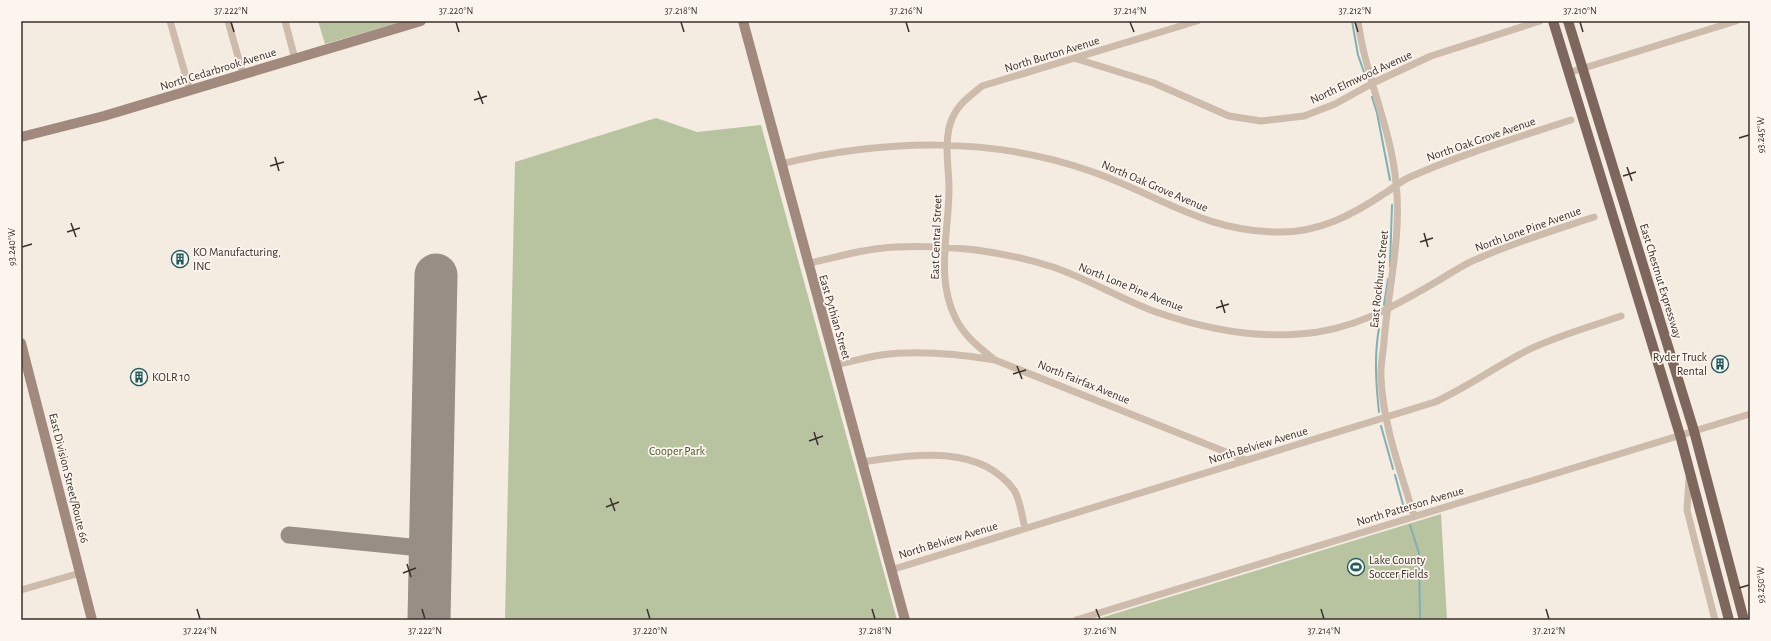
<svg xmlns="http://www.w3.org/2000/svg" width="1771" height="641" font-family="'Alegreya Sans',sans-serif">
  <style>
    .green { fill: #b8c4a0 }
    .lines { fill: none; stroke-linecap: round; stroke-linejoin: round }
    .stream { stroke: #7fb0b2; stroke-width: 2 }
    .taxiway { stroke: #988e86; stroke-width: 17 }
    .runway { stroke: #988e86; stroke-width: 43 }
    .street { stroke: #cdbbac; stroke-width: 7 }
    .secondary { stroke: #a18a7d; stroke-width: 10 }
    .primary { stroke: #7d675c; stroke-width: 10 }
    .ticks { fill: none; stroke: #3b302b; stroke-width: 1.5 }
    .labels { text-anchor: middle; stroke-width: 3.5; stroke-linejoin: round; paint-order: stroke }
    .street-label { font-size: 12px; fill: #3b302b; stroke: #fbf5ee }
    .poi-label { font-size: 12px; fill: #3b302b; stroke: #fbf5ee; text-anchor: start }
    .park-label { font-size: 12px; fill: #4a5a2e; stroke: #fbf5ee }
    .neatline { fill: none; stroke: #3b302b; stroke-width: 1.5 }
    .ticks-label { font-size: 10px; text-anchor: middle; fill: #3b302b }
  </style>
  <rect width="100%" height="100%" fill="#f4ebe1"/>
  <!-- green -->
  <path class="green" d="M 318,21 L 404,21 L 325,44 Z
    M 656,118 L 697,132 L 761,125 L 897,620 L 505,620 L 515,162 Z
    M 1441,514 L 1447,620 L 1094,620 Z"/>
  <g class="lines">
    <!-- stream -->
    <path class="stream" d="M 1352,21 L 1358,55 L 1366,78
      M 1372,97 L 1377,113 L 1390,180
      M 1390,266 L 1392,205
      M 1384,305 L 1388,279
      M 1379,412 C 1376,384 1374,357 1379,328
      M 1381,426 L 1393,469
      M 1395,475 L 1404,508
      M 1410,525 L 1419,553 L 1420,620"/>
    <!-- taxiway -->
    <path class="taxiway" d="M 289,535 L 431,549"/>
    <!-- runway -->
    <path class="runway" d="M 429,620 L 436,275"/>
    <!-- street -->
    <path class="street" d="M 170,21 L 190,91
      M 228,21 L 243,74
      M 285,21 L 295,59
      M 1358,21 C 1365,76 1391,127 1396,183 C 1402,236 1388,289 1384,342 C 1383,354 1380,367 1381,378 C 1383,425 1401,472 1414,516
      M 1077,59 L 1154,83 L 1229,116 L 1261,121 L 1304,116 L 1335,104 L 1373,83 L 1431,56 L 1540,21
      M 1568,73 L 1736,21
      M 781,164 C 884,139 993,136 1093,172 C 1161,196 1206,233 1282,232 C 1319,232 1352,215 1382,195 C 1393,189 1397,183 1410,177 C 1462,154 1516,138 1571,120
      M 807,264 C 836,257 867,248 897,247 C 949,245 1003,251 1053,267 C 1088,279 1121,299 1156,312 C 1202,328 1250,338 1299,334 C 1353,331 1395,306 1441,279 C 1453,272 1464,264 1477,259 C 1515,242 1555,230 1594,217
      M 995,360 C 980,348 965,337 956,319 C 935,279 949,231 949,189 C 949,167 943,140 952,119 C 958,104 970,96 982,86 L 1197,21
      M 835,365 C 851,362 866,357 881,355 C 919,350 958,354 995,360 L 1246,460
      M 862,462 C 912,455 979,443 1014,490 C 1020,499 1022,517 1025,528
      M 1689,478 L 1687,510 L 1715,620
      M 891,570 L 1435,402 C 1467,387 1495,367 1526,351 C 1556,336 1590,327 1621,316
      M 21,590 L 80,573
      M 1076,620 L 1750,414"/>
    <!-- secondary -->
    <path class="secondary" d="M 743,21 L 905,620
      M 21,137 L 104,116 L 421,21
      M 21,343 L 92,620"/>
    <!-- primary -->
    <path class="primary" d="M 1553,21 L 1680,435 L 1729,620
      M 1568,21 L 1694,431 L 1744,620"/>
  </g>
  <!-- ticks -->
  <path class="ticks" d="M 231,22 L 234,32M 456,22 L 459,32M 681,22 L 684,32M 906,22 L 909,32M 1130,22 L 1134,32M 1355,22 L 1358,32M 1580,22 L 1583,32M 478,91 L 483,104M 474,100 L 487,96M 1739,138 L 1749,135M 275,157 L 279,171M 270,166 L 284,162M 1627,167 L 1632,181M 1623,176 L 1636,172M 71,223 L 76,237M 67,232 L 80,228M 1424,233 L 1428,247M 1420,242 L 1433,238M 22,247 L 32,244M 1221,300 L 1225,313M 1216,308 L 1229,304M 1017,366 L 1022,379M 1013,374 L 1026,370M 814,432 L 818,445M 809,441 L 823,436M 610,498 L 615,511M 606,507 L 619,502M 407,564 L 411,577M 403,573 L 416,568M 1739,588 L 1749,585M 197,609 L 200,619M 422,609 L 425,619M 647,609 L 650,619M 872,609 L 875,619M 1096,609 L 1100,619M 1321,609 L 1324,619M 1546,609 L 1549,619"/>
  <!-- icons -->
  <defs>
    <g id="building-ring" transform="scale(0.9)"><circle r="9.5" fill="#fbf5ee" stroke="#1f5a5e" stroke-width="1.5"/><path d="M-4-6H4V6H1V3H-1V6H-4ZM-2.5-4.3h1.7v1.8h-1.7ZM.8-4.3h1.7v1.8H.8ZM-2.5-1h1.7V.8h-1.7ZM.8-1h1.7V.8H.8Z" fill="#1f5a5e"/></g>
    <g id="stadium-ring" transform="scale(0.9)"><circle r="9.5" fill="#fbf5ee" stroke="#1f5a5e" stroke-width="1.5"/><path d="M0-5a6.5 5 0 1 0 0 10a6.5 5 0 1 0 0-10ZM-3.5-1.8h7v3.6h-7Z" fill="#1f5a5e"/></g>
  </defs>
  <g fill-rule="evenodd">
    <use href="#building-ring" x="180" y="259"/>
    <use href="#building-ring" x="1720" y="364"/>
    <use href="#building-ring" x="139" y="377"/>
    <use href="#stadium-ring" x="1356" y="567"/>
  </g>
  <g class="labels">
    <!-- street labels -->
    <g class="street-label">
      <text transform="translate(1052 54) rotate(-17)" y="4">North Burton Avenue</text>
      <text transform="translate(218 69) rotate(-17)" y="4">North Cedarbrook Avenue</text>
      <text transform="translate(1361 77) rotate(-25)" y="4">North Elmwood Avenue</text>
      <text transform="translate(1481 139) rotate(-19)" y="4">North Oak Grove Avenue</text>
      <text transform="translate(1155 186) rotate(23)" y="4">North Oak Grove Avenue</text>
      <text transform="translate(1528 229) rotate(-20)" y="4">North Lone Pine Avenue</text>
      <text transform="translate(936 237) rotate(-88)" y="4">East Central Street</text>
      <text transform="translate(1379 279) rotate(-84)" y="4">East Rockhurst Street</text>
      <text transform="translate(1661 281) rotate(73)" y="4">East Chestnut Expressway</text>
      <text transform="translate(1131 287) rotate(22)" y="4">North Lone Pine Avenue</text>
      <text transform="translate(835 317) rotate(74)" y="4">East Pythian Street</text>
      <text transform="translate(1084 382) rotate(22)" y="4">North Fairfax Avenue</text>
      <text transform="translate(1258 445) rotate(-17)" y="4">North Belview Avenue</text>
      <text transform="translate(69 478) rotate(76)" y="4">East Division Street/Route 66</text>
      <text transform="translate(1410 506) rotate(-17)" y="4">North Patterson Avenue</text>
      <text transform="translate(948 540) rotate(-17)" y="4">North Belview Avenue</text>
    </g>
    <!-- poi labels -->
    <g class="poi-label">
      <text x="193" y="256">KO Manufacturing,<tspan x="193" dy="14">INC</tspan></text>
      <text x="1707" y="361" text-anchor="end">Ryder Truck<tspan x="1707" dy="14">Rental</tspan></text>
      <text x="152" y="381">KOLR 10</text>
      <text x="1369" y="564">Lake County<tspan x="1369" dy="14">Soccer Fields</tspan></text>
    </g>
    <!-- park labels -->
    <g class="park-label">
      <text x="677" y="455">Cooper Park</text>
    </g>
  </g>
  <!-- border -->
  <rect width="1771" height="641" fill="none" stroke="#fbf5ee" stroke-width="44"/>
  <rect x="22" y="22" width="1727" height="597" class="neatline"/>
  <g class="ticks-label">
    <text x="231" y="14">37.222°N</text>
    <text x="456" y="14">37.220°N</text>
    <text x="681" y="14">37.218°N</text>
    <text x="906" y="14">37.216°N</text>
    <text x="1130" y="14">37.214°N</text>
    <text x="1355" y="14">37.212°N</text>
    <text x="1580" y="14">37.210°N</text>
    <text transform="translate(1760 135) rotate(-90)" y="4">93.245°W</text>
    <text transform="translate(11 247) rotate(-90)" y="4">93.240°W</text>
    <text transform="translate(1760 585) rotate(-90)" y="4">93.250°W</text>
    <text x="200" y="634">37.224°N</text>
    <text x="425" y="634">37.222°N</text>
    <text x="650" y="634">37.220°N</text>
    <text x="875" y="634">37.218°N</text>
    <text x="1100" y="634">37.216°N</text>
    <text x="1324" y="634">37.214°N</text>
    <text x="1549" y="634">37.212°N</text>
  </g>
</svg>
